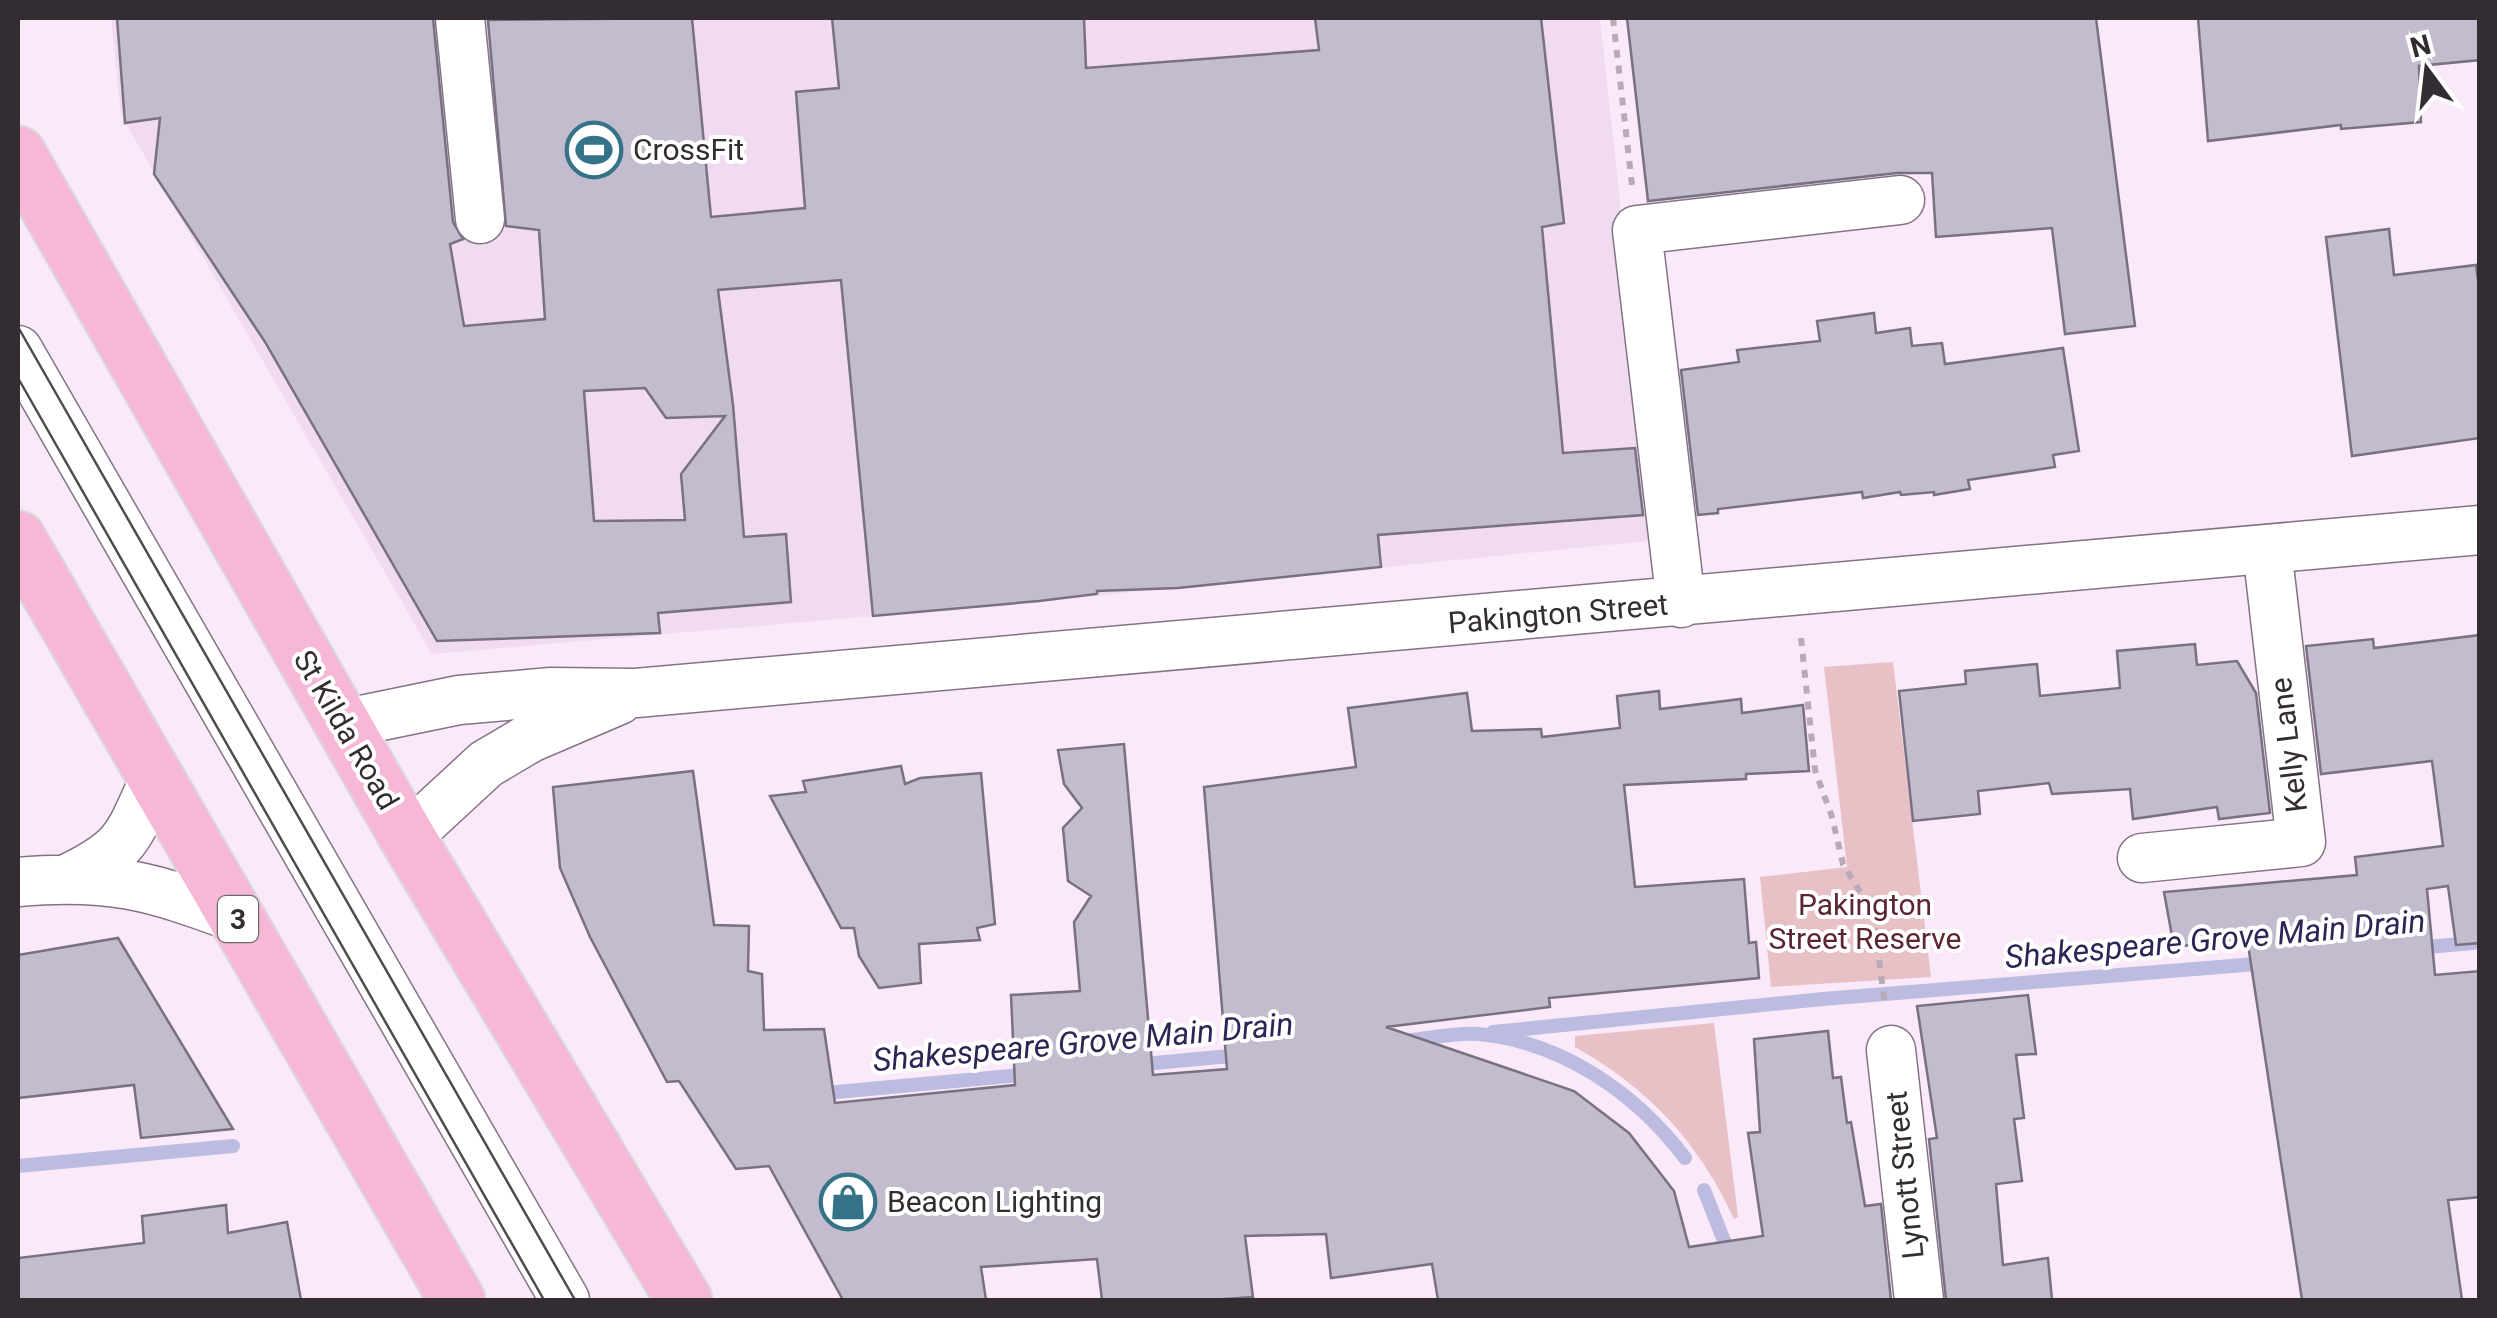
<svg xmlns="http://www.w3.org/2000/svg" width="2497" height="1318" font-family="Roboto,sans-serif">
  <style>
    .built { fill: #f1dbf1 }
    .green { fill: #e8c1c7 }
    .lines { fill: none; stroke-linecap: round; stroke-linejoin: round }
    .stream { stroke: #bcbce1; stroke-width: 14 }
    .building { fill: #c3bbce; stroke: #797182; stroke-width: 2.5; fill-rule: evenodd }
    .minor-casing { stroke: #837483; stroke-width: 51 }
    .highway-casing { stroke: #dad9da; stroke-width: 59 }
    .path { stroke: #b8aab7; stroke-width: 6; stroke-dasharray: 8 8; stroke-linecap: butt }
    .minor { stroke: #fff; stroke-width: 48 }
    .highway { stroke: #f7b7d7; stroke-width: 55 }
    .tram { stroke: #524a51; stroke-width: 2.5 }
    .labels { text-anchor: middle; stroke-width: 8; stroke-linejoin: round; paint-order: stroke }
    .shield { fill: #fff; stroke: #706b70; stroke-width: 2.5 }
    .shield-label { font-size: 28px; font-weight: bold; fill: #332c32 }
    .poi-label { font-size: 30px; fill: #332c32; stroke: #fff; text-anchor: start }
    .street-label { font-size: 30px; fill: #332c32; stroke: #fff }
    .park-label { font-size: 30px; fill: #5c2532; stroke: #fff }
    .water-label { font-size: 32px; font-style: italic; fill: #2b2655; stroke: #fff }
  </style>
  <rect width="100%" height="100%" fill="#fae9f9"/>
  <!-- built -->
  <path class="built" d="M 111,18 L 1600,18 L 1657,540 L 1024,603 L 432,654 L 121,115 Z"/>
  <!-- green -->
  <path class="green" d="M 1893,662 L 1931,977 L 1771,987 L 1760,877 L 1847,867 L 1824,667 Z
    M 1714,1023 L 1738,1217 L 1734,1219 C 1699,1142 1648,1088 1575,1047 L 1575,1036 Z"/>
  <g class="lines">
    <!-- stream -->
    <path class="stream" d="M 2415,948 L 2473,943
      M 1493,1032 L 1823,999 L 2269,963
      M 1402,1041 C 1427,1039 1455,1032 1479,1034 C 1562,1042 1636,1093 1685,1158
      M 1133,1065 L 1241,1055
      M 815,1094 L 1032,1074
      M 18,1166 L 233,1146
      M 1704,1190 L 1730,1256"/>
  </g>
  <!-- building -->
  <path class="building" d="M 117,18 L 433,18 L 453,222 L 463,239 L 450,244 L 464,326 L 545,319 L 539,230 L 506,226 L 488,20 L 692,18 L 711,217 L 805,208 L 796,92 L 839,88 L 832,18 L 1084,18 L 1086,68 L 1319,50 L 1315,18 L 1541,18 L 1564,223 L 1542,227 L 1563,453 L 1635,448 L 1643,515 L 1378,535 L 1381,567 L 1178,588 L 1097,591 L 1097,594 L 1039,601 L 873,616 L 841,280 L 718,290 L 733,405 L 744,537 L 786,534 L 791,602 L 658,613 L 660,633 L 437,641 L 265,342 L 154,174 L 160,118 L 125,123 ZM 645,388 L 666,418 L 725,416 L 681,474 L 685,520 L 594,521 L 584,391 Z
    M 1627,18 L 2096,18 L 2135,326 L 2065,334 L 2052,228 L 1936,237 L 1932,173 L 1897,173 L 1648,201 Z
    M 2198,18 L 2480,18 L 2480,60 L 2419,66 L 2421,122 L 2341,129 L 2341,125 L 2208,141 Z
    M 2389,229 L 2394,275 L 2476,265 L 2480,294 L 2480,438 L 2352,456 L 2326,237 Z
    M 1874,313 L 1876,333 L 1910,328 L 1912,346 L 1942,343 L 1945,364 L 2063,348 L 2079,451 L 2053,455 L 2055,467 L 1968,480 L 1970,489 L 1934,495 L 1934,492 L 1901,495 L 1900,492 L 1863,498 L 1862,492 L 1718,509 L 1718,513 L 1698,515 L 1681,370 L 1739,362 L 1737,350 L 1820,341 L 1817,321 Z
    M 2480,635 L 2480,943 L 2456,945 L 2448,886 L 2427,889 L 2435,975 L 2480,971 L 2480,1197 L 2448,1200 L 2462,1300 L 2302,1300 L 2247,938 L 2174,947 L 2164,892 L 2357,875 L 2355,857 L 2443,846 L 2432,761 L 2321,774 L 2306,646 L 2373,639 L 2374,648 Z
    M 2195,644 L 2197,665 L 2237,661 L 2256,693 L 2270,813 L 2219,819 L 2217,807 L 2133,819 L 2130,789 L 2052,794 L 2049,783 L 1978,791 L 1980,814 L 1913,821 L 1899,691 L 1966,684 L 1965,671 L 2037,664 L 2040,696 L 2120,688 L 2117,651 Z
    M 1659,691 L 1660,709 L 1741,699 L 1742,713 L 1803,705 L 1809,771 L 1746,774 L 1746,779 L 1624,785 L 1635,887 L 1744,879 L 1749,943 L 1756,942 L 1759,978 L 1549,998 L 1550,1007 L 1386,1027 L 1574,1091 L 1629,1133 L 1674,1191 L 1689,1247 L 1763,1236 L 1748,1133 L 1760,1132 L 1754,1039 L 1828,1031 L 1833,1078 L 1841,1077 L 1847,1123 L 1851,1122 L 1865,1206 L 1881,1204 L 1891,1300 L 1438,1300 L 1432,1264 L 1331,1278 L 1326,1234 L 1245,1236 L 1253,1297 L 1211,1300 L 1102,1300 L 1097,1259 L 981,1267 L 986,1300 L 843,1300 L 769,1166 L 736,1169 L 679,1081 L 667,1082 L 590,937 L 560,868 L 553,787 L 693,771 L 714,925 L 749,926 L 748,971 L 762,974 L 764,1030 L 824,1029 L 835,1103 L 1015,1085 L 1011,995 L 1080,991 L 1074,922 L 1091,896 L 1068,881 L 1063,828 L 1082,808 L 1064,784 L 1058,750 L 1124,744 L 1153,1075 L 1227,1069 L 1204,787 L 1356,767 L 1348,708 L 1467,693 L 1472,731 L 1541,729 L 1542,737 L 1620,728 L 1617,696 Z
    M 901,766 L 905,784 L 920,778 L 981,773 L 995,924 L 977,928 L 980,940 L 919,944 L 921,983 L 879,988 L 859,956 L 854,928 L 841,928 L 770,796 L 806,792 L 803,781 Z
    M 118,938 L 233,1129 L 141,1138 L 134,1085 L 18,1098 L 18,955 Z
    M 2028,995 L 2036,1054 L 2016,1055 L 2024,1118 L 2014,1119 L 2022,1181 L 1996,1184 L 2003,1265 L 2048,1258 L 2052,1300 L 1946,1300 L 1929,1139 L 1937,1138 L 1917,1006 Z
    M 226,1205 L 228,1233 L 287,1222 L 301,1300 L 18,1300 L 18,1258 L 144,1243 L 142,1216 Z"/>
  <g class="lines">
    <!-- minor casing -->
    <g class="minor-casing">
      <path id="minor" d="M 460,18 L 480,219
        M 18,350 L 565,1300
        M 1681,603 L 1637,230 L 1900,200
        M 342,724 L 459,700 L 551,692 L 636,693 L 2480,530
        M 407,837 L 486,764 L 530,738 L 619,700
        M 2142,858 L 2301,842 L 2267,549
        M 69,878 C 131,848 128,835 156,776
        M 18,882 C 110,874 151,886 237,918
        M 1891,1050 L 1919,1300"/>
    </g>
    <!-- highway casing -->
    <g class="highway-casing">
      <path id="highway" d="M 18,154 L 407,837 L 684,1300
        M 18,539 L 457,1300"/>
    </g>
    <!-- path -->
    <path class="path" d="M 1613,18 L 1632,185
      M 1801,638 L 1815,770 L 1832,817 L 1843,864 L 1873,913 L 1885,1006"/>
    <!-- minor -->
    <use href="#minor" class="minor"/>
    <!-- highway -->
    <use href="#highway" class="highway"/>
    <!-- tram -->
    <path class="tram" d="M 18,327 L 575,1300
      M 18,378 L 544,1300"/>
  </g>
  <!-- icons -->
  <defs>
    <g id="stadium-ring" transform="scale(2.875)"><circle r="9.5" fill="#fff" stroke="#347388" stroke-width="1.5"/><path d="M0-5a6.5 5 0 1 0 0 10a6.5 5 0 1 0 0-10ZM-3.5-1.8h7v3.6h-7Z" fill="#347388"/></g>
    <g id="shop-ring" transform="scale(2.875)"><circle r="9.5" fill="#fff" stroke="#347388" stroke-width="1.5"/><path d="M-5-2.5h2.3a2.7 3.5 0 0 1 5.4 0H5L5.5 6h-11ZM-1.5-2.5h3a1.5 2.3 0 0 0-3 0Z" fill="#347388"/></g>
  </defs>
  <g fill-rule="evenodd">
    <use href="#stadium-ring" x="594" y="150"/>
    <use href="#shop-ring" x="848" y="1202"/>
  </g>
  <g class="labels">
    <!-- shield labels -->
    <rect class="shield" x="218" y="896" width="40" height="46" rx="8"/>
    <g class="shield-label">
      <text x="238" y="929">3</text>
    </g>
    <!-- poi labels -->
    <g class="poi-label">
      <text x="633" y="160">CrossFit</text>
      <text x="887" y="1212">Beacon Lighting</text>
    </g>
    <!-- street labels -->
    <g class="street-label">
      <text transform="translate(1558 614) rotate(-5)" y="10">Pakington Street</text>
      <text transform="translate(346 730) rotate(60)" y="10">St Kilda Road</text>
      <text transform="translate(2289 745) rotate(-97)" y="10">Kelly Lane</text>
      <text transform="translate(1905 1175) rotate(-96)" y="10">Lynott Street</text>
    </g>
    <!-- park labels -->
    <g class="park-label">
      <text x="1865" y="915">Pakington<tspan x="1865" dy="34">Street Reserve</tspan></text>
    </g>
    <!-- water labels -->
    <g class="water-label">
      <text transform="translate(2215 939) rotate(-5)" y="11">Shakespeare Grove Main Drain</text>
      <text transform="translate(1083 1042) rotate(-5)" y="11">Shakespeare Grove Main Drain</text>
    </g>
  </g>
  <!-- border -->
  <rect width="2497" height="1318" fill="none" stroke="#332c32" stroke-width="40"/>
  <!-- north arrow -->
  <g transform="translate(2427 70) rotate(345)" stroke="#ffffff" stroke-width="8" paint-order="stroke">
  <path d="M0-8L18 38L0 25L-18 38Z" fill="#332c32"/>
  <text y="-15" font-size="28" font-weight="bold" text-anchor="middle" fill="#332c32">N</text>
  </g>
</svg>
